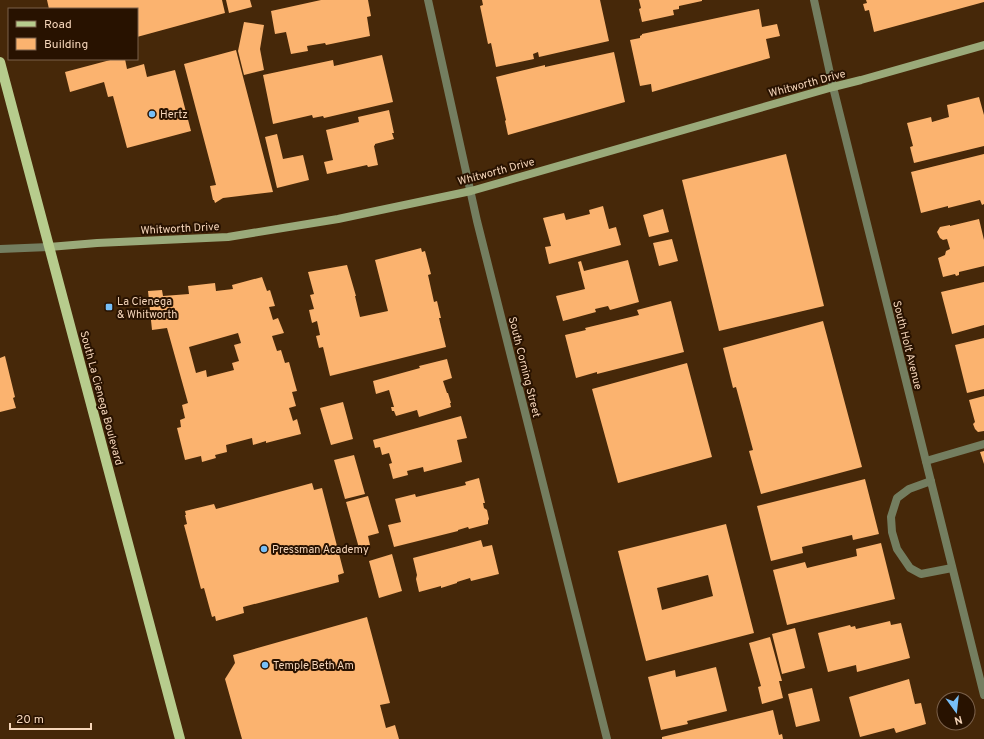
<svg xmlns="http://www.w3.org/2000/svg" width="984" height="739" font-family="Overpass,sans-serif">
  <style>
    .building { fill: #fbb36f; fill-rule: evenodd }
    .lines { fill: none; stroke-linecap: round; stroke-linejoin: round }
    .lane { stroke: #747e60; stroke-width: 8 }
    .street { stroke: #747e60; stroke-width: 8 }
    .secondary { stroke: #9aaa7a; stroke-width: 8 }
    .primary { stroke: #b7cc8d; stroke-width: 10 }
    .poi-dot { fill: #77bff7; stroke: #281200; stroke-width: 1.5 }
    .labels { text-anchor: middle; stroke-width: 4; stroke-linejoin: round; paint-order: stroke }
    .street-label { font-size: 11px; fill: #f6d6ba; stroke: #281200 }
    .poi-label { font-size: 11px; fill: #f6d6ba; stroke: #281200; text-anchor: start }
  </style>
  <rect width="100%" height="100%" fill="#462809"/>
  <!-- building -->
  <path class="building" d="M 47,0 L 222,0 L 225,13 L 137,37 L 137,9 L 49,9 Z
    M 226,0 L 250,0 L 252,7 L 229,13 Z
    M 321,0 L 368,0 L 371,16 L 367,17 L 370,36 L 326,45 L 325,43 L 307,46 L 308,51 L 291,54 L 286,32 L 275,34 L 271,11 Z
    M 482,0 L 600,0 L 609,41 L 539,57 L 538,52 L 533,54 L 534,59 L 496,67 L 491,43 L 488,44 L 480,6 L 483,5 Z
    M 639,0 L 702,0 L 702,1 L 679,6 L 679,9 L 673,10 L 674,15 L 642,22 L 639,9 L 641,8 Z
    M 866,0 L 984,0 L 984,2 L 874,32 L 869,10 L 865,11 L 863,4 L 867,3 Z
    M 759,9 L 762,27 L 777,24 L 780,36 L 766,39 L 770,58 L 652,92 L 651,84 L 640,86 L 630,40 L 640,38 L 640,36 L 642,35 L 642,34 Z
    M 244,22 L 264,25 L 260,49 L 264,70 L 244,75 L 238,51 Z
    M 236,50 L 273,192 L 223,198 L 215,203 L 214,200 L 213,200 L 210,186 L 216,185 L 184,64 Z
    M 614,52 L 625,102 L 508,135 L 505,121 L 506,120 L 496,77 L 545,65 L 545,67 Z
    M 382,55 L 393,102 L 324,118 L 323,116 L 313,118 L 312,115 L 273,124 L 263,75 L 333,60 L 334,66 Z
    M 114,59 L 125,59 L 127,69 L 144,64 L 147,77 L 175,70 L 191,131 L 127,148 L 113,96 L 108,97 L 104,82 L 70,92 L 65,72 Z
    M 979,97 L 984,115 L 984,146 L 914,163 L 910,147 L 913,146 L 907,123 L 931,117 L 932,122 L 949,117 L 947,105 Z
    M 389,110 L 394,133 L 392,133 L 394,139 L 375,144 L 375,145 L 374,146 L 378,165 L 368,167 L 367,165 L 327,174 L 324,162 L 333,160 L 326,130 L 359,122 L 358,117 Z
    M 277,134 L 283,159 L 303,155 L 309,180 L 277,188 L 265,137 Z
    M 786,154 L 824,306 L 719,331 L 682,180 Z
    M 984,154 L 984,204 L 982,205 L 980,200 L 948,208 L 948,206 L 921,213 L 911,172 Z
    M 603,206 L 609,229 L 616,227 L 621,245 L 549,264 L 545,247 L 551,246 L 543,218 L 564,213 L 566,220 L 590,214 L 589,210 Z
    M 663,209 L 669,232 L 649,237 L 643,215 Z
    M 979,219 L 984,240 L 984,266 L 959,272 L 959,275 L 956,276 L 955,274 L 943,277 L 938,258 L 945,255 L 946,251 L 950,249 L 947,239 L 943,240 L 940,238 L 937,232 L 940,227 L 950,225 L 950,226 Z
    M 672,239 L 678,261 L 659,266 L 653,243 Z
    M 421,248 L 422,252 L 425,251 L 431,274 L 428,275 L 434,302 L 437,301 L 441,318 L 439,318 L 446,347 L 330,376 L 323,347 L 319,348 L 316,336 L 320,335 L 317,321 L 312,323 L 309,310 L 314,309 L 310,295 L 314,294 L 308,272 L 347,265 L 356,296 L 355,296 L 360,317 L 388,311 L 375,260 Z
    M 628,260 L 639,302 L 610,310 L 608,306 L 595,309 L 596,312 L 563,321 L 556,296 L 585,289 L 578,262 L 581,261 L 584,271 Z
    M 262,277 L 267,291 L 270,290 L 275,306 L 269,307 L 273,320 L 278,318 L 284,333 L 272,336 L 277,351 L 281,350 L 285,363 L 289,362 L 297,391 L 292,392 L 296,406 L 289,408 L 293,421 L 297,419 L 301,434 L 266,443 L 266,441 L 253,445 L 252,438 L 226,445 L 227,452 L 215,455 L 216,458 L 202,462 L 201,456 L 185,460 L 177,428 L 181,427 L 180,420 L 185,418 L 182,405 L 188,403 L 167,328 L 152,330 L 148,291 L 162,290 L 163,296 L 189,294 L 188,286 L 215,283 L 216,291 L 233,289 L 232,285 ZM 238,333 L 241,343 L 234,345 L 239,361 L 232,363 L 234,370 L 207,377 L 206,370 L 196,373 L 189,347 Z
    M 984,282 L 984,325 L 952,334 L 941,292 Z
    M 671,301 L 684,352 L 597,374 L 597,372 L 576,378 L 565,335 L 586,330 L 585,328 L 639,315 L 637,310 Z
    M 823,321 L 862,467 L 761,494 L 749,451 L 753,450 L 736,387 L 733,388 L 723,348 Z
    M 984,338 L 984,389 L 967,393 L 955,345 Z
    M 5,356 L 15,397 L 13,398 L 16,408 L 0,412 L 0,358 Z
    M 447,359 L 452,378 L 443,381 L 447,393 L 448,393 L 451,403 L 450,403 L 451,407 L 419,417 L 417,410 L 396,416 L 394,411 L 392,411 L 391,407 L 394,407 L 389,390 L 376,394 L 373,381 L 420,368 L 419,366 Z
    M 687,363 L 712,457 L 618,483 L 592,389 Z
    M 984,396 L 984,431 L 978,432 L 975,429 L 973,424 L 975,422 L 969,400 Z
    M 343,402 L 353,439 L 331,445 L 320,408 Z
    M 461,416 L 467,438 L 457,440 L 462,462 L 424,472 L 423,467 L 407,471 L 408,475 L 393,479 L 389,464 L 392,463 L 389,453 L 382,455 L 380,447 L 375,448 L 373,440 Z
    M 984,451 L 984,464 L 980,452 Z
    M 354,455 L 365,494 L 345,499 L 334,460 Z
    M 479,478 L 485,503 L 483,503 L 484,508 L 487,510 L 489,519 L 488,521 L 488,524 L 469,529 L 468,527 L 458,530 L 458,531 L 394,547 L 388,525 L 401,522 L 395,499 L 415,494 L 416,497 L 466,485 L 465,482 Z
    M 865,479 L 879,534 L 853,540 L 852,535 L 802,547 L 803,553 L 771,561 L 757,506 Z
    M 312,483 L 314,490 L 322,488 L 344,573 L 338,575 L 339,582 L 243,607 L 244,613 L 216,621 L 215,616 L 212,617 L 204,588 L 201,589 L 184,525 L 187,524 L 185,515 L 186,515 L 185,511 L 214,504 L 216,509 Z
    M 368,496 L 379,533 L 368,536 L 370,545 L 359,548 L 346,502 Z
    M 726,524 L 754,633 L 646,661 L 618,551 ZM 708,575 L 713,596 L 662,610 L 657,588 Z
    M 481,540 L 483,547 L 492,545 L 499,574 L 471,581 L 470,578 L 457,582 L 457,583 L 441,588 L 441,586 L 419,592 L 416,579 L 417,575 L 413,558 Z
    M 881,543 L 895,599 L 787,625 L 773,570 L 805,562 L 807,568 L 857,556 L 856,549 Z
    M 392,554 L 402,591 L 379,598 L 369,561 Z
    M 367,617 L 390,703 L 380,705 L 386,728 L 395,725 L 399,739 L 242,739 L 225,679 L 235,663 L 233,655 Z
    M 890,621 L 891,625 L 901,623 L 910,658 L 857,672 L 856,665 L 828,672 L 818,633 L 850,625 L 851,627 L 855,626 L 856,629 Z
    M 795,628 L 805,668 L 782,674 L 772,634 Z
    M 770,637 L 782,681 L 779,681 L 783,698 L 762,704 L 758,687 L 761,686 L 749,643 Z
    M 716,667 L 727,711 L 687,721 L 688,724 L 661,730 L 648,677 L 675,670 L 676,677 Z
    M 909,679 L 915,704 L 921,703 L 926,724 L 896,733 L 894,728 L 860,737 L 849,697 Z
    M 812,688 L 820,721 L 796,727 L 788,694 Z
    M 773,710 L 779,735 L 782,734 L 783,739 L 662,739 L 662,737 Z"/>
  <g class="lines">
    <!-- lane -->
    <path class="lane" d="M 926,461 L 984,444
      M 931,481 L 909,489 L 897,498 L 891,517 L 892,532 L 897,549 L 910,568 L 921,574 L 952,568"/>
    <!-- street -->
    <path class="street" d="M 428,0 L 477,221 L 607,739
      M 814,0 L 833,87 L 984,695
      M 0,249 L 49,247"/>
    <!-- secondary -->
    <path class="secondary" d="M 49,247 L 97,243 L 228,237 L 338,219 L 471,191 L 833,87 L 861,80 L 984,45"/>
    <!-- primary -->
    <path class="primary" d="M 0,62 L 180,739"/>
  </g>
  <!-- markers -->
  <g class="poi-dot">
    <circle cx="152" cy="114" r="4"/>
    <rect x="105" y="303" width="8" height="8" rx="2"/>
    <circle cx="264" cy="549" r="4"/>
    <circle cx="265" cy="665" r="4"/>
  </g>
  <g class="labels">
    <!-- street labels -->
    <g class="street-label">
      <text transform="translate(807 83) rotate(-15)" y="4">Whitworth Drive</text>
      <text transform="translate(496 171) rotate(-15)" y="4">Whitworth Drive</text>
      <text transform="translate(180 228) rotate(-3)" y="4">Whitworth Drive</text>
      <text transform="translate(908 345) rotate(76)" y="4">South Holt Avenue</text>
      <text transform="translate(525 367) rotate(76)" y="4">South Corning Street</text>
      <text transform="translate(102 398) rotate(75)" y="4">South La Cienega Boulevard</text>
    </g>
    <!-- poi labels -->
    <g class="poi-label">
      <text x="160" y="118">Hertz</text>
      <text x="117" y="305">La Cienega<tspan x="117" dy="13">&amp; Whitworth</tspan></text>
      <text x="272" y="553">Pressman Academy</text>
      <text x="273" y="669">Temple Beth Am</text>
    </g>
  </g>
  <!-- legend -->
  <rect x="8" y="8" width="130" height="52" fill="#281200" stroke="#7a604a"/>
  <rect x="16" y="21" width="20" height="6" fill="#b7cc8d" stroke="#7a604a"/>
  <text x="44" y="28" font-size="12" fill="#f6d6ba">Road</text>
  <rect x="16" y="38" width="20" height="12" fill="#fbb36f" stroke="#7a604a"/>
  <text x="44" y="48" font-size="12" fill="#f6d6ba">Building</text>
  <!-- north arrow -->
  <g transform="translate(956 711) rotate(165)"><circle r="19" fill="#281200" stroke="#7a604a"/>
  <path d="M0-3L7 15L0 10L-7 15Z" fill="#77bff7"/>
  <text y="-6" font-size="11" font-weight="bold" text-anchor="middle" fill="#f6d6ba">N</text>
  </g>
  <!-- scale -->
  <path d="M10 723v6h81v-6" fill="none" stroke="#f6d6ba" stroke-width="2"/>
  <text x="16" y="723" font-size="12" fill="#f6d6ba" stroke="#281200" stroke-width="3" paint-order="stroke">20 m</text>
</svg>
